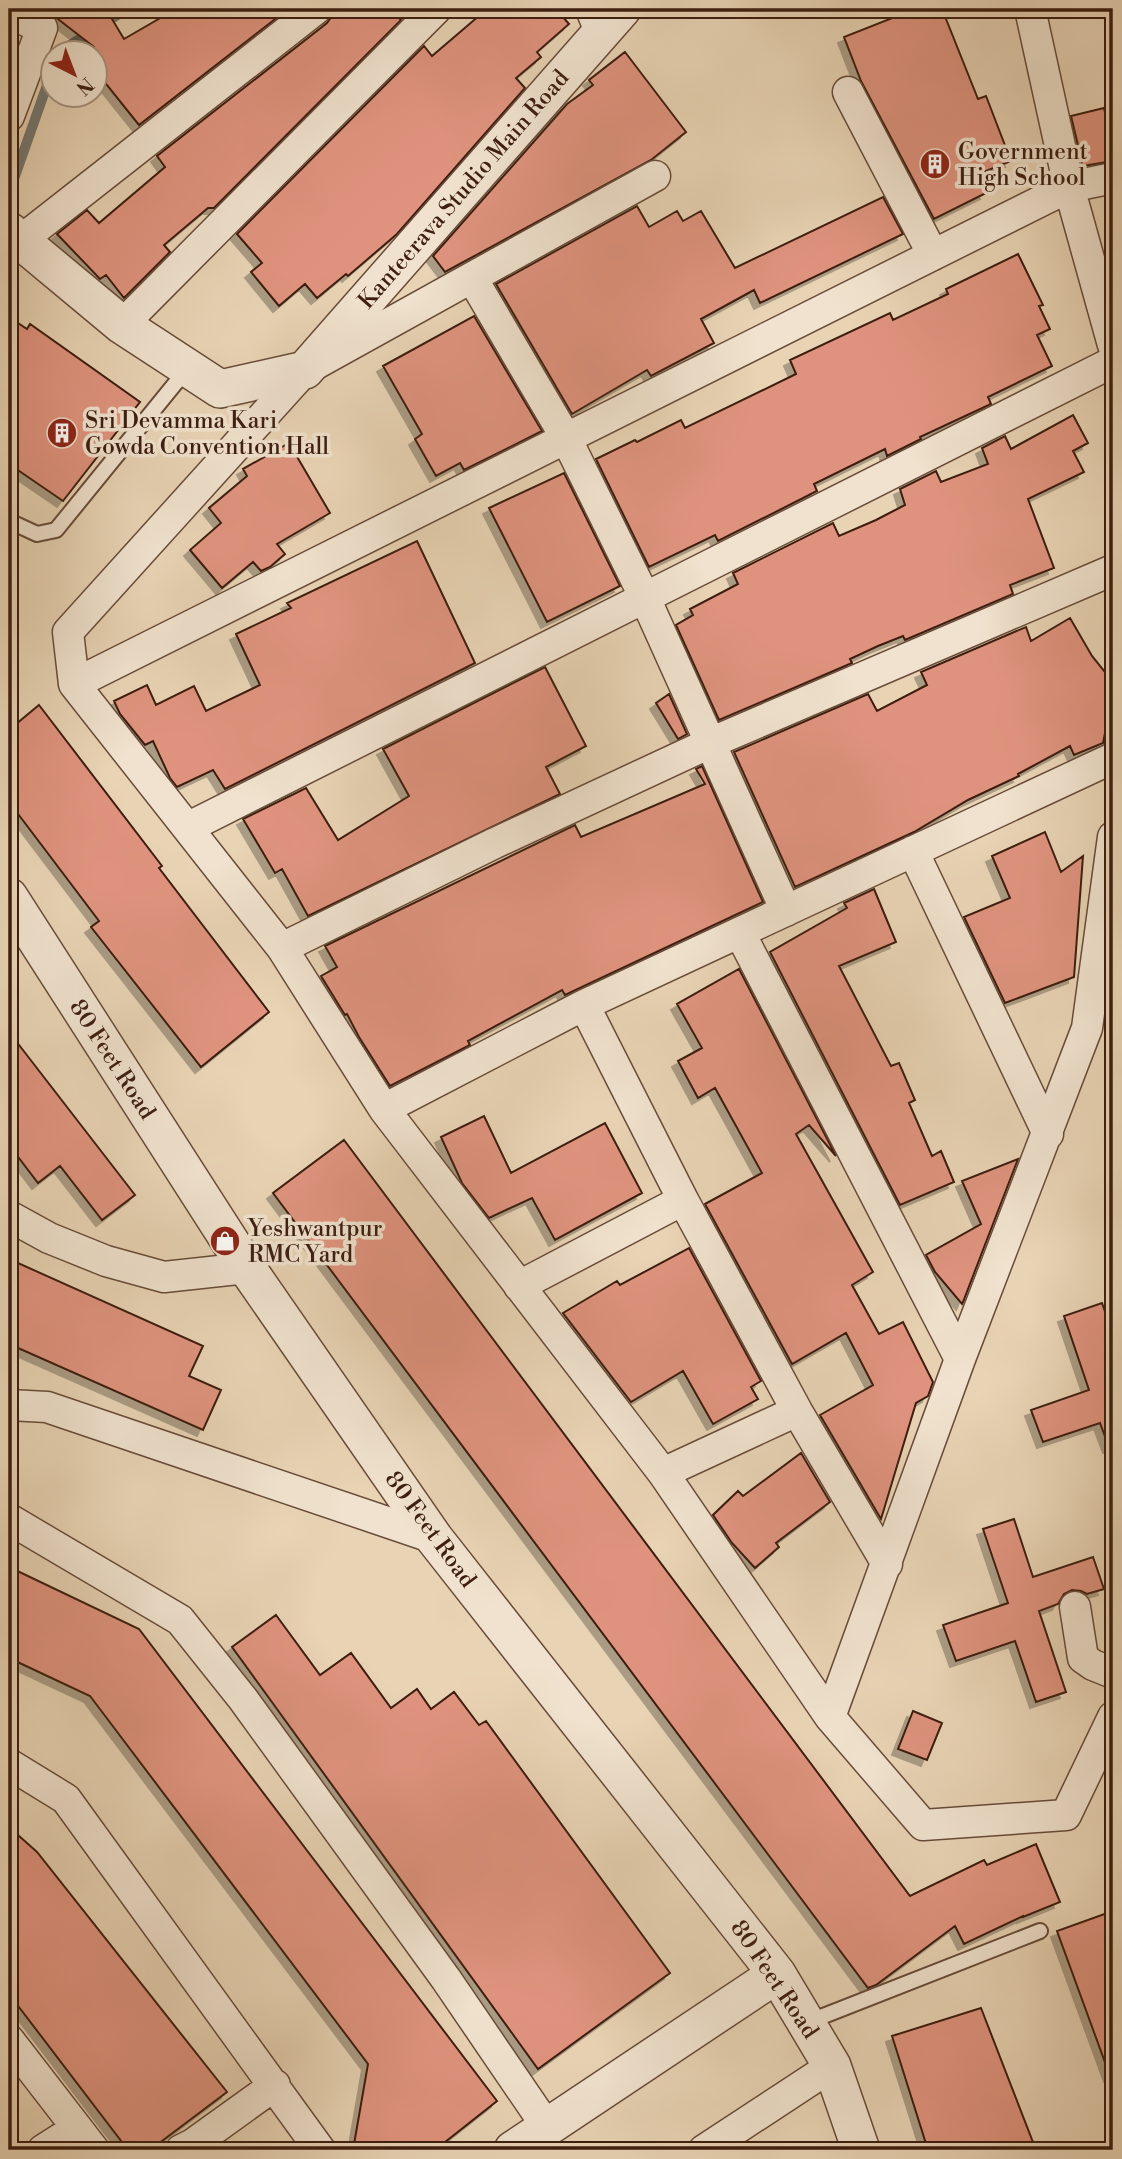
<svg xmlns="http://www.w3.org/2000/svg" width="1122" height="2159" font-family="'Libre Bodoni',serif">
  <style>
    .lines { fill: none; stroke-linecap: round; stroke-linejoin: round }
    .stream { stroke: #767975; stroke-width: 10 }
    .building { fill: #df937e; stroke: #3d1e10; stroke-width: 2; filter: url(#shadow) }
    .service-casing { stroke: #684b39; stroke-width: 18 }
    .minor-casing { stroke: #684b39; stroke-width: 33 }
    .tertiary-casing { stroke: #684b39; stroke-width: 40 }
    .service { stroke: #f0e2ce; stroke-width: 14 }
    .minor { stroke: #f0e2ce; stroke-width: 30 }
    .tertiary { stroke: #f0e2ce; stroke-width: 37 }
    .labels { text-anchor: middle; stroke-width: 7; stroke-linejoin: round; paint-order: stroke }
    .poi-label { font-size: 23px; fill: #3d1e10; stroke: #f0e2ce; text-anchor: start }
    .street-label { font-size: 23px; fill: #3d1e10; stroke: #f0e2ce }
  </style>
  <defs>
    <filter id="shadow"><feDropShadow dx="-6" dy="6" stdDeviation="0" flood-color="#0004"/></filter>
  </defs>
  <rect width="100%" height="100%" fill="#e8d3b4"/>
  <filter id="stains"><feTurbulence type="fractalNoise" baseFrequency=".00286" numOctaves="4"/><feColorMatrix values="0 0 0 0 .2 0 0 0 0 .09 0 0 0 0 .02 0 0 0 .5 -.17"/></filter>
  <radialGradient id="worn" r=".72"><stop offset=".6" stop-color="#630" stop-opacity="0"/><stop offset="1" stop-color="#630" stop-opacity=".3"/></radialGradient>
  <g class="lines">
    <!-- stream -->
    <path class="stream" d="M 59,52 L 127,9
      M 9,193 L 52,71"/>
  </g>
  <!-- building -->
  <path class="building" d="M 45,9 L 106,9 L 124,39 L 176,9 L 288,9 L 139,125 L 94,69 L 94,47 Z
    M 333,9 L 391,9 L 401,20 L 214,208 L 208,208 L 164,245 L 170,252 L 124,298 L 106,275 L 100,279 L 57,234 L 87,210 L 99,223 L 165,167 L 157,156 L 327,23 L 332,16 Z
    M 487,9 L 556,9 L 569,24 L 537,52 L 541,57 L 516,78 L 525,88 L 397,234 L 348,276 L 346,274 L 317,298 L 305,284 L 279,306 L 251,272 L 262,263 L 237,234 L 424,46 L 432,56 Z
    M 915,9 L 942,9 L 978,99 L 986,96 L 1011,161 L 976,175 L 986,193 L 934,219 L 861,81 L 844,37 Z
    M 625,52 L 686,132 L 651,160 L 445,272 L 433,256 L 567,104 L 593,85 L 589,80 Z
    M 1104,108 L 1113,147 L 1113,161 L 1083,166 L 1071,116 Z
    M 883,197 L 903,234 L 760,303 L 754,290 L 701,319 L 714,343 L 651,376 L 647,370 L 572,414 L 496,284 L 637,206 L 649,227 L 677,211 L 683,221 L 701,211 L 735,268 Z
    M 1018,254 L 1043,305 L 1039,306 L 1050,329 L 1037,335 L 1052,366 L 988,397 L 991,404 L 920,437 L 921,439 L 887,456 L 885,449 L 814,484 L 817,491 L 718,541 L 715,535 L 649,567 L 596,459 L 635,440 L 637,442 L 681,420 L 685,428 L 796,374 L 790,360 L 890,313 L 893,320 L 948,294 L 946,289 Z
    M 474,316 L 542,431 L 464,470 L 460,463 L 436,476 L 415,439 L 422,434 L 383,366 Z
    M 9,317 L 27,329 L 30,324 L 140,402 L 63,501 L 9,464 Z
    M 1073,415 L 1088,443 L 1073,451 L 1084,472 L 1028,499 L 1054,568 L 1010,585 L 1013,594 L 905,640 L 903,636 L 878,646 L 850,659 L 852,663 L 719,720 L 676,625 L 693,615 L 690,609 L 738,584 L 733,573 L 833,523 L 839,536 L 876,520 L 905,505 L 900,489 L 936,471 L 941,482 L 988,464 L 982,448 L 1005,436 L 1011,449 Z
    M 289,443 L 330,513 L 277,544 L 285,554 L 270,567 L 261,571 L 253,562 L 222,588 L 190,550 L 221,523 L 209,508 L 247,476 L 243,469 Z
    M 564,473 L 620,586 L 547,622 L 489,508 Z
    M 417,541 L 475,663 L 225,789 L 213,770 L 177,787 L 170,778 L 153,741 L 145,745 L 120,714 L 114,701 L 147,685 L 156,705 L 194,686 L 206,711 L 260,685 L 236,634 L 291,608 L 287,603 Z
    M 1070,618 L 1092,656 L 1113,682 L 1113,693 L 1103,743 L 1074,755 L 1070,746 L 1018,774 L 1019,776 L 968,800 L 914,832 L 795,887 L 734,752 L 868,694 L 877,711 L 927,685 L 921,672 L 1026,627 L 1031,641 Z
    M 545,667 L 586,746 L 546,767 L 560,794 L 308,916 L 282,869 L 275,873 L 243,819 L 306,788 L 338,840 L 409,796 L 383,749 Z
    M 669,694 L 687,734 L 678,739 L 656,703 Z
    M 39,705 L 162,866 L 159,868 L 269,1012 L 201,1067 L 91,927 L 99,921 L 9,802 L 9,730 Z
    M 702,766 L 763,902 L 565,995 L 562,990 L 468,1041 L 470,1045 L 390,1086 L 359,1037 L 347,1014 L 345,1015 L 321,976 L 337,967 L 325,946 L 575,825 L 581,837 L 705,784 L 696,769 Z
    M 1045,832 L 1061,872 L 1083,856 L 1074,977 L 1005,1003 L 964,917 L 1010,898 L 992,856 Z
    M 874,889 L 896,942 L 839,966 L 891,1066 L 899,1063 L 915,1100 L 909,1103 L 932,1156 L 941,1151 L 954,1182 L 900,1205 L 770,952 L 847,908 L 844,903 Z
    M 739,969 L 836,1156 L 809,1125 L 796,1134 L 873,1272 L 852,1285 L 879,1334 L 903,1322 L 933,1382 L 928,1396 L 916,1403 L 881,1519 L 820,1415 L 873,1385 L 846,1333 L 792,1364 L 705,1204 L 762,1173 L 715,1088 L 698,1098 L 678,1061 L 702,1048 L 677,1004 Z
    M 9,1032 L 135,1195 L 102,1220 L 60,1166 L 38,1183 L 9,1145 Z
    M 484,1116 L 511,1173 L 605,1123 L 642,1193 L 555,1240 L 532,1198 L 489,1218 L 462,1183 L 441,1137 Z
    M 344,1140 L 910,1896 L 984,1860 L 987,1865 L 1036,1844 L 1060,1902 L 1023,1917 L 1023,1916 L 964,1944 L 955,1926 L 876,1985 L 868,1988 L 273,1193 Z
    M 1018,1159 L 963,1302 L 962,1304 L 935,1272 L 926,1255 L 981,1224 L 962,1181 Z
    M 689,1248 L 761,1381 L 751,1387 L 758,1399 L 713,1424 L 683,1371 L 631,1402 L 563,1313 L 617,1281 L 620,1285 Z
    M 9,1259 L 203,1346 L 189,1376 L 221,1390 L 203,1430 L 9,1344 Z
    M 1102,1303 L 1113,1334 L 1113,1447 L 1109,1447 L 1100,1423 L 1043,1442 L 1031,1410 L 1089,1390 L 1064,1316 Z
    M 801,1453 L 830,1502 L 776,1543 L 779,1547 L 755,1568 L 732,1543 L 713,1515 L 738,1491 L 743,1496 Z
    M 1014,1519 L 1033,1577 L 1093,1557 L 1104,1589 L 1087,1594 L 1081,1591 L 1072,1590 L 1064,1594 L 1058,1604 L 1039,1611 L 1066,1692 L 1036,1702 L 1015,1641 L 956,1661 L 943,1625 L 1008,1603 L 983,1529 Z
    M 9,1567 L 139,1629 L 497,2101 L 435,2150 L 353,2150 L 368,2064 L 90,1696 L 9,1658 Z
    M 276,1615 L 320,1675 L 351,1653 L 391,1708 L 417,1689 L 431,1709 L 454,1692 L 479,1725 L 486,1721 L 670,1973 L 538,2069 L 232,1647 Z
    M 913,1711 L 942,1723 L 927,1760 L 898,1749 Z
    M 9,1827 L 37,1852 L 227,2092 L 150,2150 L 128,2150 L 9,1994 Z
    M 1113,1911 L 1113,2076 L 1110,2076 L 1057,1931 Z
    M 981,2008 L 1036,2150 L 928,2150 L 892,2036 Z"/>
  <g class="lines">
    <!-- service casing -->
    <g class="service-casing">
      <path id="service" d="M 9,521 L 37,534 L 56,530 L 187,369
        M 808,2022 L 1040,1931"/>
    </g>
    <!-- minor casing -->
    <g class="minor-casing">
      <path id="minor" d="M 591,9 L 600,32
        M 1030,9 L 1069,187 L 1113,345
        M 9,13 L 42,28 L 9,116
        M 848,92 L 933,255
        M 655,176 L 305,370 L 68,632 L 74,684 L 282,948 L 384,1109 L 663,1473 L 830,1717 L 923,1825 L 1066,1815 L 1113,1717
        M 20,241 L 316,9
        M 472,278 L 566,438 L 645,598 L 786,911
        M 122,325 L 436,9
        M 74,684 L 1069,187 L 1113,178
        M 189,827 L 1113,362
        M 913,851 L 1048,1134
        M 740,933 L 960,1359
        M 282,948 L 495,843 L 710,743 L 1113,570
        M 584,1005 L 683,1200 L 797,1411 L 887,1564
        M 384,1109 L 584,1005 L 1113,758
        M 9,1216 L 49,1238 L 106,1261 L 164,1277 L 247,1268
        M 519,1286 L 683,1200
        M 9,1405 L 47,1407 L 434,1538
        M 663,1473 L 797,1411
        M 9,1519 L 180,1620 L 243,1699 L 446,1979 L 547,2127
        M 1075,1607 L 1083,1658 L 1093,1665 L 1113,1673
        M 830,1717 L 960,1359 L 1087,1028 L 1113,837
        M 9,1764 L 66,1799 L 320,2150
        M 9,2040 L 94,2150
        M 43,2150 L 76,2129
        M 181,2150 L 193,2144 L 275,2085
        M 704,2150 L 832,2066"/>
    </g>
    <!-- tertiary casing -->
    <g class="tertiary-casing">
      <path id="tertiary" d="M 9,231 L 122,325 L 220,389 L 305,370 L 622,9
        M 9,897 L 247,1268 L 434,1538 L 777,1974 L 832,2066 L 861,2150
        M 513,2150 L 777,1974"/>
    </g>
    <!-- service -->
    <use href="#service" class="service"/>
    <!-- minor -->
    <use href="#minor" class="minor"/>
    <!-- tertiary -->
    <use href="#tertiary" class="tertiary"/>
  </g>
  <!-- icons -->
  <defs>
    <g id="building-disc" transform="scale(1.575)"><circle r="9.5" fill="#8f2418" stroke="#f0e2ce"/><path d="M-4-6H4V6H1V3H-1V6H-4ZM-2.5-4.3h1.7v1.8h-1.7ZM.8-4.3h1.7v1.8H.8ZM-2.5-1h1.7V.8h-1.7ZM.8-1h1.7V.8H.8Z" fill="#fff"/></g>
    <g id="shop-disc" transform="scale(1.575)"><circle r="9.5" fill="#8f2418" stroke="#f0e2ce"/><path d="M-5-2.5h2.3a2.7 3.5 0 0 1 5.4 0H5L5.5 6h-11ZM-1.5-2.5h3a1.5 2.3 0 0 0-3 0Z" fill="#fff"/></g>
  </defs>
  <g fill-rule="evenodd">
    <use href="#building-disc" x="935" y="164"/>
    <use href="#building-disc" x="62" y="433"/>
    <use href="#shop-disc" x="225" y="1241"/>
  </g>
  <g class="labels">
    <!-- poi labels -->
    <g class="poi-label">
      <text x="958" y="159">Government<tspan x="958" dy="26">High School</tspan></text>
      <text x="85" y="428">Sri Devamma Kari<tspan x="85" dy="26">Gowda Convention Hall</tspan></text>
      <text x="248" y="1236">Yeshwantpur<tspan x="248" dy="26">RMC Yard</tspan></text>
    </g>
    <!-- street labels -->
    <g class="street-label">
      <text transform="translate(463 189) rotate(-49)" y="8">Kanteerava Studio Main Road</text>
      <text transform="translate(113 1059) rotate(57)" y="8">80 Feet Road</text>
      <text transform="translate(431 1529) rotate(54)" y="8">80 Feet Road</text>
      <text transform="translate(775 1979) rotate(56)" y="8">80 Feet Road</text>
    </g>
  </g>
  <!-- margin -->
  <rect width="1122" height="2159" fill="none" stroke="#e8d3b4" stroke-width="35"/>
  <rect x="10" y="10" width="1101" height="2138" fill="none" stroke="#3d1e10" stroke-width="3.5"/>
  <rect x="18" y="18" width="1087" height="2124" fill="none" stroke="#3d1e10" stroke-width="2"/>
  <!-- north arrow -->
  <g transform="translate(74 74) rotate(138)"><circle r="33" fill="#f0e2ce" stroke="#a89482" stroke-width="2"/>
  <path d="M0-5L12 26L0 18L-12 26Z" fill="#8f2418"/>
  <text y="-10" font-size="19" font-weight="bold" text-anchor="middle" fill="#3d1e10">N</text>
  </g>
  <rect width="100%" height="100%" filter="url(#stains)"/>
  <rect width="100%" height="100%" fill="url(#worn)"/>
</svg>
